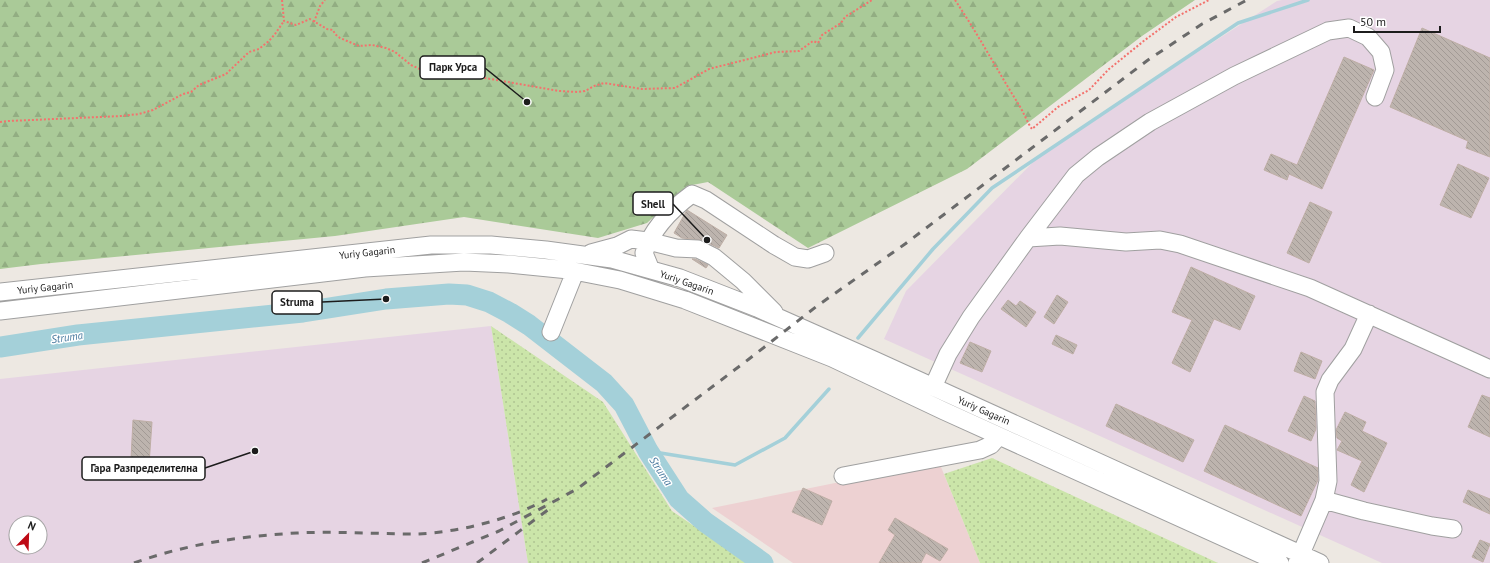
<svg xmlns="http://www.w3.org/2000/svg" width="1490" height="563" font-family="'PT Sans',sans-serif">
  <style>
    .commercial { fill: #edd1d2 }
    .industrial { fill: #e6d4e3; fill-rule: evenodd }
    .grass { fill: url(#grass-dots) }
    .forest { fill: url(#forest-firs) }
    .lines { fill: none; stroke-linecap: round; stroke-linejoin: round }
    .stream { stroke: #a4d0d9; stroke-width: 3.5 }
    .river { stroke: #a4d0d9; stroke-width: 21 }
    .building { fill: url(#building-back-hatch); stroke: #beaea5 }
    .minor-casing { stroke: #a0a0a0; stroke-width: 19 }
    .path { stroke: #f3726d; stroke-width: 2; stroke-dasharray: 2 2; stroke-linecap: butt }
    .minor { stroke: #fff; stroke-width: 17 }
    .rail { stroke: #6a6a6a; stroke-width: 3; stroke-dasharray: 8 8; stroke-linecap: butt }
    .labels { text-anchor: middle; stroke-width: 3; stroke-linejoin: round; paint-order: stroke }
    .street-label { font-size: 10px; fill: #1c1c1c; stroke: #fff }
    .water-label { font-size: 11px; font-style: italic; fill: #4a7a9f; stroke: #fff }
    .leader { fill: none; stroke: #1c1c1c; stroke-width: 1.5 }
    .callout-dot { fill: #1c1c1c; stroke: #fff; stroke-width: 1.5 }
    .callout { fill: #fff; stroke: #1c1c1c; stroke-width: 1.5 }
    .callout-label { font-size: 11px; text-anchor: middle; font-weight: bold; fill: #1c1c1c }
  </style>
  <defs>
    <pattern id="grass-dots" width="8" height="8" patternUnits="userSpaceOnUse"><rect width="8" height="8" fill="#cbe5a9"/><path d="M2 2h.1M6 6h.1" fill="none" stroke="#aec491" stroke-width="1.8" stroke-linecap="round"/></pattern>
    <pattern id="forest-firs" width="22" height="20" patternUnits="userSpaceOnUse"><rect width="22" height="20" fill="#aaca98"/><path d="M5 1l3.5 6h-7zM16 11l3.5 6h-7z" fill="#92ad82"/></pattern>
    <pattern id="building-back-hatch" width="6" height="6" patternUnits="userSpaceOnUse"><rect width="6" height="6" fill="#bdb4ae"/><path d="M-1 5l2 2M0 0l6 6M5-1l2 2" fill="none" stroke="#a29a95"/></pattern>
  </defs>
  <rect width="100%" height="100%" fill="#ede8e2"/>
  <!-- commercial -->
  <path class="commercial" d="M 939,462 L 980,563 L 793,563 L 712,508 Z"/>
  <!-- industrial -->
  <path class="industrial" d="M 1282,0 L 1490,0 L 1490,563 L 1382,563 L 884,339 L 906,291 L 1043,152 L 1277,1 Z
    M 491,326 L 528,563 L 0,563 L 0,379 ZM 16,523 L 40,523 L 40,547 L 16,547 Z"/>
  <!-- grass -->
  <path class="grass" d="M 491,326 L 603,402 L 672,511 L 748,563 L 528,563 Z
    M 992,458 L 1218,563 L 980,563 L 944,474 Z"/>
  <!-- forest -->
  <path class="forest" d="M 0,0 L 1195,0 L 1142,36 L 967,169 L 808,248 L 708,182 L 687,186 L 647,223 L 598,238 L 464,217 L 335,236 L 41,264 L 0,269 Z"/>
  <g class="lines">
    <!-- stream -->
    <path class="stream" d="M 858,338 L 933,249 L 992,188 L 1238,23 L 1308,0
      M 648,451 L 735,465 L 785,438 L 829,389"/>
    <!-- river -->
    <path class="river" d="M 0,347 L 78,335 L 303,312 L 386,299 L 449,294 L 467,295 L 489,302 L 510,313 L 529,325 L 604,383 L 624,405 L 648,451 L 679,499 L 705,522 L 763,563"/>
  </g>
  <!-- building -->
  <path class="building" d="M 1422,28 L 1490,58 L 1490,157 L 1466,148 L 1468,141 L 1390,107 Z
    M 1344,57 L 1374,70 L 1322,189 L 1289,174 L 1287,180 L 1264,170 L 1271,154 L 1297,165 Z
    M 1458,164 L 1489,178 L 1471,218 L 1440,205 Z
    M 1310,202 L 1332,212 L 1309,263 L 1287,253 Z
    M 687,210 L 727,235 L 719,248 L 702,240 L 682,238 L 674,233 Z
    M 692,259 L 695,259 L 708,265 L 706,268 Z
    M 1191,267 L 1255,296 L 1240,330 L 1214,319 L 1190,372 L 1172,363 L 1192,320 L 1172,312 Z
    M 1057,295 L 1068,302 L 1054,324 L 1044,317 Z
    M 1008,300 L 1016,306 L 1020,301 L 1036,312 L 1026,327 L 1001,309 Z
    M 1056,335 L 1077,345 L 1073,354 L 1052,344 Z
    M 970,342 L 991,351 L 982,372 L 960,363 Z
    M 1301,352 L 1322,361 L 1315,379 L 1294,371 Z
    M 1482,395 L 1490,398 L 1490,437 L 1468,427 Z
    M 1304,396 L 1315,401 L 1316,429 L 1311,441 L 1288,431 Z
    M 1116,404 L 1194,440 L 1183,462 L 1106,426 Z
    M 1345,412 L 1366,422 L 1362,431 L 1387,443 L 1364,492 L 1351,485 L 1362,461 L 1337,450 L 1342,441 L 1337,438 L 1336,430 Z
    M 133,420 L 152,422 L 148,479 L 130,478 Z
    M 1225,425 L 1318,468 L 1318,480 L 1301,516 L 1204,471 Z
    M 803,488 L 832,501 L 822,525 L 792,512 Z
    M 1468,490 L 1490,499 L 1490,514 L 1463,502 Z
    M 895,518 L 948,549 L 940,561 L 926,553 L 921,563 L 879,563 L 895,535 L 888,530 Z
    M 1480,540 L 1490,544 L 1483,562 L 1472,557 Z"/>
  <g class="lines">
    <!-- minor casing -->
    <g class="minor-casing">
      <path id="minor" d="M 1028,238 L 1060,236 L 1126,242 L 1160,240 L 1180,244 L 1310,288 L 1490,369
        M 591,253 L 617,246 L 631,239 L 648,241 L 676,248 L 698,249 L 714,257 L 743,281 L 774,312
        M 651,270 L 644,253 C 652,229 673,208 692,194 L 706,200 L 774,245 L 795,257 L 808,259 L 825,253
        M 0,292 L 431,245 L 491,245 L 546,250 L 612,259 L 680,278 L 757,308 L 874,360 L 1320,563
        M 0,311 L 365,268 L 464,262 L 509,264 L 569,270 L 620,280 L 685,300 L 832,358 L 944,411 L 1280,563
        M 551,332 L 575,272
        M 933,387 L 948,354 L 971,317 L 1028,238 L 1076,175 L 1098,157 L 1150,122 L 1234,76 L 1328,31 L 1349,28 L 1368,37 L 1381,52 L 1385,70 L 1375,97
        M 843,476 L 980,450 L 991,445 L 999,436
        M 1324,500 L 1364,511 L 1432,526 L 1453,529
        M 1297,563 L 1324,500 L 1328,481 L 1325,392 L 1330,380 L 1353,349 L 1369,314"/>
    </g>
    <!-- path -->
    <path class="path" d="M 282,0 L 284,21 L 296,25 L 310,19 L 327,29 L 333,30 L 335,34 L 340,38 L 359,46 L 372,45 L 386,48 L 395,52 L 411,65 L 433,75 L 446,77 L 468,75 L 559,91 L 578,92 L 585,91 L 594,86 L 604,83 L 642,89 L 675,88 L 709,69 L 776,52 L 799,51 L 813,41 L 818,43 L 822,35 L 841,23 L 845,17 L 872,0
      M 955,0 C 978,34 997,70 1019,105 C 1023,111 1028,124 1032,129 L 1058,107 L 1089,90 L 1109,69 L 1145,40 L 1176,17 L 1209,0
      M 314,22 L 320,6 L 325,0
      M 0,122 L 9,121 L 122,116 L 139,114 L 153,110 L 183,94 L 191,92 L 199,85 L 226,74 L 249,52 L 259,49 L 269,41 L 275,34 L 284,21"/>
    <!-- minor -->
    <use href="#minor" class="minor"/>
    <!-- rail -->
    <path class="rail" d="M 134,563 C 187,544 241,536 297,533 C 337,531 377,534 416,534 C 456,533 512,519 547,499
      M 422,563 L 499,531 L 577,489 L 749,359 L 817,306 L 905,244 L 1148,60 L 1202,24 L 1247,0
      M 477,563 L 549,509"/>
  </g>
  <g class="labels">
    <!-- street labels -->
    <g class="street-label">
      <text transform="translate(367 252) rotate(-6)" y="4">Yuriy Gagarin</text>
      <text transform="translate(687 282) rotate(19)" y="4">Yuriy Gagarin</text>
      <text transform="translate(45 287) rotate(-6)" y="4">Yuriy Gagarin</text>
      <text transform="translate(984 410) rotate(24)" y="4">Yuriy Gagarin</text>
    </g>
    <!-- water labels -->
    <g class="water-label">
      <text transform="translate(67 337) rotate(-8)" y="4">Struma</text>
      <text transform="translate(661 471) rotate(57)" y="4">Struma</text>
    </g>
  </g>
  <!-- callouts -->
  <path class="leader" d="M527 102L485 68M707 240L673 204M386 299L322 302M255 451L205 468"/>
  <g class="callout-dot">
    <circle cx="527" cy="102" r="4"/>
    <circle cx="707" cy="240" r="4"/>
    <circle cx="386" cy="299" r="4"/>
    <circle cx="255" cy="451" r="4"/>
  </g>
  <g class="callout">
    <rect x="420" y="56" width="65" height="23" rx="4"/>
    <rect x="633" y="192" width="40" height="23" rx="4"/>
    <rect x="272" y="291" width="50" height="23" rx="4"/>
    <rect x="82" y="457" width="123" height="23" rx="4"/>
  </g>
  <g class="callout-label">
    <text x="453" y="71">Парк Урса</text>
    <text x="653" y="208">Shell</text>
    <text x="297" y="306">Struma</text>
    <text x="144" y="472">Гара Разпределителна</text>
  </g>
  <!-- north arrow -->
  <g transform="translate(28 535) rotate(23)"><circle r="19" fill="#ffffff" stroke="#a4a4a4"/>
  <path d="M0-3L7 15L0 10L-7 15Z" fill="#be0915"/>
  <text y="-6" font-size="11" font-weight="bold" text-anchor="middle" fill="#1c1c1c">N</text>
  </g>
  <!-- scale -->
  <path d="M1354 26v6h86v-6" fill="none" stroke="#1c1c1c" stroke-width="2"/>
  <text x="1360" y="26" font-size="12" fill="#1c1c1c" stroke="#ffffff" stroke-width="3" paint-order="stroke">50 m</text>
</svg>
